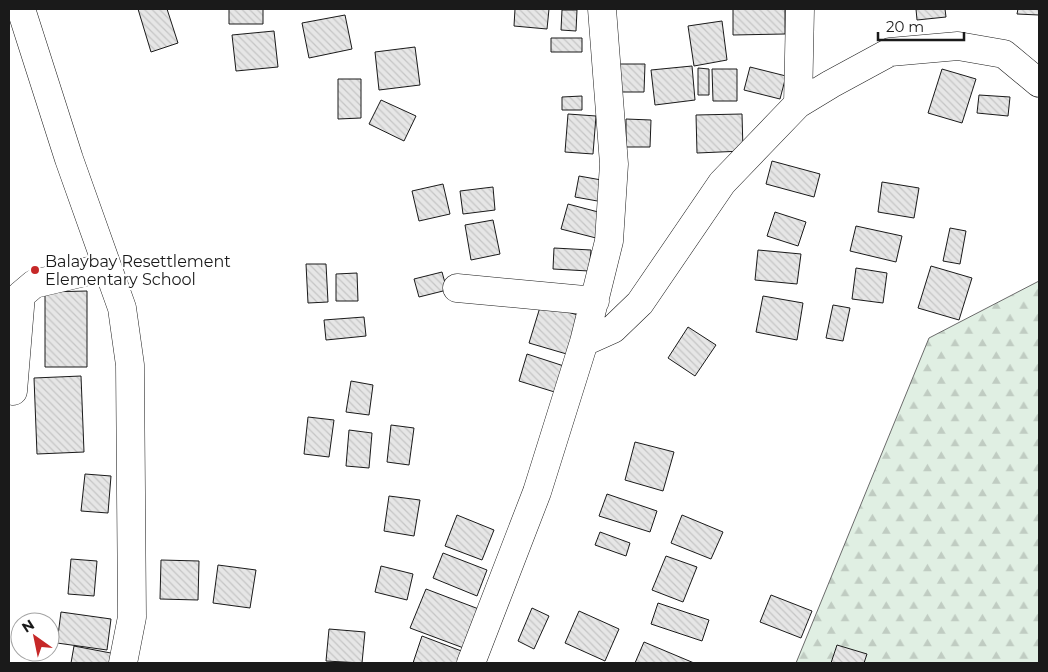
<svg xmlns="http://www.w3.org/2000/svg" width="1048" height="672" font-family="Montserrat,sans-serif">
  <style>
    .forest { fill: url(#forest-firs); stroke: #6a6a6a }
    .building { fill: url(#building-back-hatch); stroke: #1a1a1a }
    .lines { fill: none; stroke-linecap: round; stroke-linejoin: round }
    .minor-casing { stroke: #1a1a1a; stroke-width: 29 }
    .minor { stroke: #fff; stroke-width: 28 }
    .poi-dot { fill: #c62828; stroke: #fff; stroke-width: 2 }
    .labels { text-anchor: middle; stroke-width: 4; stroke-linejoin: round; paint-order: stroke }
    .poi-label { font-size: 16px; fill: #1a1a1a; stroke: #fff; text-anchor: start }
  </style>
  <defs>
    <pattern id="forest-firs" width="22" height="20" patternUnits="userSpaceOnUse" patternTransform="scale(1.25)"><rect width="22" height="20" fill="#e0efe3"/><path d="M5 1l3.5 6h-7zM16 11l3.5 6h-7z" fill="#c0ccc2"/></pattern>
    <pattern id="building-back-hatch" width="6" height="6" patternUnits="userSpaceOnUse" patternTransform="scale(1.25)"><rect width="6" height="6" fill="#e6e6e6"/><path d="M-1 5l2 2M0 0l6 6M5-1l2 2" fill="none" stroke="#c5c5c5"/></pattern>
  </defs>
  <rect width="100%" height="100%" fill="#fff"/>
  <!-- forest -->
  <path class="forest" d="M 1039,281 L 1039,663 L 796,663 L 929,338 Z"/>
  <!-- building -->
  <path class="building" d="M 138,9 L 167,9 L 178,43 L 151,52 Z
    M 229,9 L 263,9 L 263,24 L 229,24 Z
    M 515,9 L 549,9 L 547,29 L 514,26 Z
    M 733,9 L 785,9 L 785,34 L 733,35 Z
    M 916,9 L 945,9 L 946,17 L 917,20 Z
    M 1018,9 L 1039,9 L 1039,15 L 1017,14 Z
    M 562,10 L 577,10 L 576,31 L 561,30 Z
    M 345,15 L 352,49 L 309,58 L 302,23 Z
    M 722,21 L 727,60 L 694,66 L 688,26 Z
    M 274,31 L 278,67 L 236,71 L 232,35 Z
    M 551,38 L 582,38 L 582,52 L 551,52 Z
    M 415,47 L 420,85 L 379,90 L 375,52 Z
    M 620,64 L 645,64 L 644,92 L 619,92 Z
    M 692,66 L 695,100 L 655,105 L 651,70 Z
    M 750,67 L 786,76 L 780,99 L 744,90 Z
    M 698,68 L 709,69 L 709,95 L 698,95 Z
    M 712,69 L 737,69 L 737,101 L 713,101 Z
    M 942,69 L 976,79 L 962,123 L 928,113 Z
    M 338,79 L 361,79 L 361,118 L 338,119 Z
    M 979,95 L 1010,97 L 1008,116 L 977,113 Z
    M 582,96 L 582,110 L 562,110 L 562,97 Z
    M 381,100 L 416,116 L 404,141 L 369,124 Z
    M 568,114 L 596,116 L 593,154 L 565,152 Z
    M 742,114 L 743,151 L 697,153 L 696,115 Z
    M 626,119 L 651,120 L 650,147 L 626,147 Z
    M 772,161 L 820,174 L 814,197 L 766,184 Z
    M 579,176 L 607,181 L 603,202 L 575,197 Z
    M 882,182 L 919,188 L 914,218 L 878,212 Z
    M 443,184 L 450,214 L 419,221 L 412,191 Z
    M 493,187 L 495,210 L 463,214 L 460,191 Z
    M 568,204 L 602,213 L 596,238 L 561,229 Z
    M 775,212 L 806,222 L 798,246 L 767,236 Z
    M 493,220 L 500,254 L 471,260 L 465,225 Z
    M 856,226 L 902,236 L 896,262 L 850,251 Z
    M 950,228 L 966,231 L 960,264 L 943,261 Z
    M 554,248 L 591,250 L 589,271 L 553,269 Z
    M 758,250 L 801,254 L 797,284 L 755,280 Z
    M 306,264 L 326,264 L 328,302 L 308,303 Z
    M 931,266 L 972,278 L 959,320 L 918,308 Z
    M 856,268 L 887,273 L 883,303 L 852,299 Z
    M 442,272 L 447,290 L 419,297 L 414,279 Z
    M 357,273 L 358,301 L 336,301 L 336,274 Z
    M 87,291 L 87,367 L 45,367 L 45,292 Z
    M 763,296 L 803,303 L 797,340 L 756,332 Z
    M 541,304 L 581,316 L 570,355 L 529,343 Z
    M 833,305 L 850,308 L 843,341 L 826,338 Z
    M 364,317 L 366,336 L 326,340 L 324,320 Z
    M 688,327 L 716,345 L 695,376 L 668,358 Z
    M 527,354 L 570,368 L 561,394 L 519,381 Z
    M 81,376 L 84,452 L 37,454 L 34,378 Z
    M 351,381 L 373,385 L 369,415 L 346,412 Z
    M 308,417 L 334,420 L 329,457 L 304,454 Z
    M 391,425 L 414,428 L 409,465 L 387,462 Z
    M 349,430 L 372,433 L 369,468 L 346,466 Z
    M 635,442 L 674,452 L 663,491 L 625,480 Z
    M 85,474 L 111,476 L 108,513 L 81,511 Z
    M 607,494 L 657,511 L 650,532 L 599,516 Z
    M 389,496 L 420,500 L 414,536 L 384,531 Z
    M 457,515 L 494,530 L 482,560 L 445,546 Z
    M 682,515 L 723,532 L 711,559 L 671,543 Z
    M 600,532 L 630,543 L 626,556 L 595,545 Z
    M 443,553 L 487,570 L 477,596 L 433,578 Z
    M 666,556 L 697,567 L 683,602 L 652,590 Z
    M 71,559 L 97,561 L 94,596 L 68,594 Z
    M 161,560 L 199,561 L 198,600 L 160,599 Z
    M 218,565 L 256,570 L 250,608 L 213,603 Z
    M 381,566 L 413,574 L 407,600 L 375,592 Z
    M 426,589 L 484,611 L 469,650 L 410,628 Z
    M 771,595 L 812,611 L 801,638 L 760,622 Z
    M 658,603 L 709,620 L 702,641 L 651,624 Z
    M 532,608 L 549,616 L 534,649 L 518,641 Z
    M 579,611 L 619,629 L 605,661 L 565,643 Z
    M 61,612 L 111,619 L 107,650 L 57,643 Z
    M 329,629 L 365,632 L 362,663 L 326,661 Z
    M 422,636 L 464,652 L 460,663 L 413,663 Z
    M 644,642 L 694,663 L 635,663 Z
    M 837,645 L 867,654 L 864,663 L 831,663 Z
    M 74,646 L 116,654 L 114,663 L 71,663 Z"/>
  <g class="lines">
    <!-- minor casing -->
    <g class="minor-casing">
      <path id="minor" d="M 21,9 L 69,159 L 122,308 L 130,365 L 132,617 L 123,663
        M 798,104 L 800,9
        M 457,288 L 595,301
        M 584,342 L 613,329 L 640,303 L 722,183 L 798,104 L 831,84 L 890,52 L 958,46 L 1004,54 L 1039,83
        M 13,391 L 21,295 L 34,284 L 106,267
        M 471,663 L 537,492 L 584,342 L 609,241 L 614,164 L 602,9"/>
    </g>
    <!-- minor -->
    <use href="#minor" class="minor"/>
  </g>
  <!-- markers -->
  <circle class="poi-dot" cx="35" cy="270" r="5"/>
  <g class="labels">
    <!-- poi labels -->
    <g class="poi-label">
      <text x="45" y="267">Balaybay Resettlement<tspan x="45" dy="18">Elementary School</tspan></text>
    </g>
  </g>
  <!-- border -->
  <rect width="1048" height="672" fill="none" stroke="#1a1a1a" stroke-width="20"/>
  <!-- north arrow -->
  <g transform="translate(35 637) rotate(327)"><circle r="24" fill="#ffffff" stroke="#a3a3a3"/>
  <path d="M0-4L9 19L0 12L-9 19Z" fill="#c62828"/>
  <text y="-8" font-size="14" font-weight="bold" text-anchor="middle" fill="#1a1a1a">N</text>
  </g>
  <!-- scale -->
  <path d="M878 32v8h86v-8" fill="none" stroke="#1a1a1a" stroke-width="2.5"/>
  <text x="886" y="32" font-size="15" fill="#1a1a1a" stroke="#ffffff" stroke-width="4" paint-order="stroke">20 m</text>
</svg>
